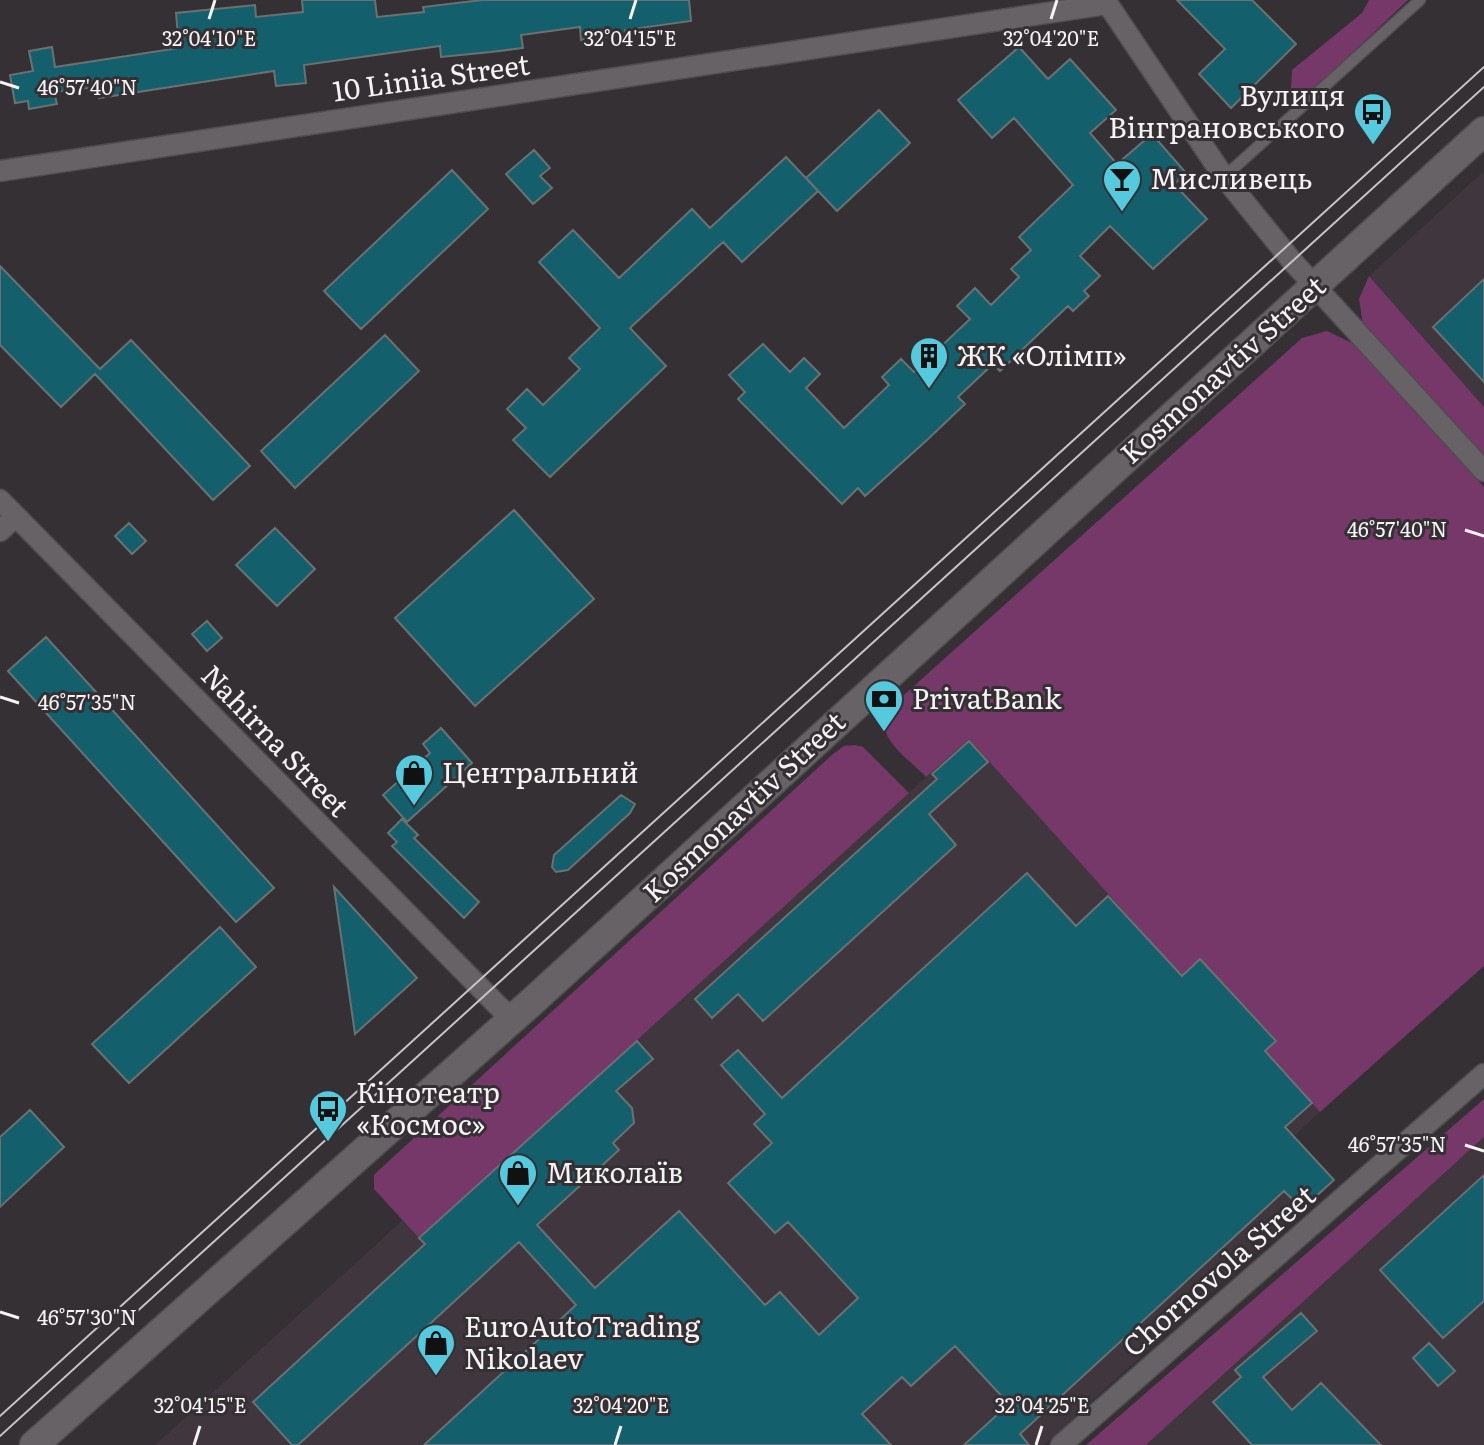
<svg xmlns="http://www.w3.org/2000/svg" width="1484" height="1445" font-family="Literata,serif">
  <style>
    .built { fill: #40363d }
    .green { fill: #763869 }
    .building { fill: #13606c; stroke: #6a7172; stroke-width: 2 }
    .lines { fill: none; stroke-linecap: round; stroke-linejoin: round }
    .lane-casing { stroke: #504d4f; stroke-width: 13 }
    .street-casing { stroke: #504d4f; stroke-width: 23 }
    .secondary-casing { stroke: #504d4f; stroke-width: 31 }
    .lane { stroke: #676266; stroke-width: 10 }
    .street { stroke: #676266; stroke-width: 20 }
    .secondary { stroke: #676266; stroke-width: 28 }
    .tram { stroke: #c7c3c6; stroke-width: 2 }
    .ticks { fill: none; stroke: #f6f3f5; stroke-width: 3 }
    .labels { text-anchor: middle; stroke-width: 6; stroke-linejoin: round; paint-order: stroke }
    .street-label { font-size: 28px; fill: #f6f3f5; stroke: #343033 }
    .poi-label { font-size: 28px; fill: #f6f3f5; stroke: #343033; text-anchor: start }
    .ticks-label { font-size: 20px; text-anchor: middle; fill: #f6f3f5; stroke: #343033; stroke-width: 6; stroke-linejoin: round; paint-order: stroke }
  </style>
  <rect width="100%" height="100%" fill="#343033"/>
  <!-- built -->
  <path class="built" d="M 1484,171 L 1484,407 L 1369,276 Z
    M 969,738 L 1182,976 L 1200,959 L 1276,1041 L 1265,1052 L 1320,1112 L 1294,1136 L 1334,1180 L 1044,1445 L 155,1445 L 403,1220 L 419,1237 Z
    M 1484,1137 L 1484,1445 L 1146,1445 L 1231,1368 Z"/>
  <!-- green -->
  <path class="green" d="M 1369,0 L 1408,0 L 1309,94 L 1297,97 L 1291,88 L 1292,70 L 1362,13 Z
    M 1369,276 L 1484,407 L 1484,460 L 1363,324 L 1359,299 Z
    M 1327,331 L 1352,343 L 1484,487 L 1484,966 L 1320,1112 L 1265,1051 L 1276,1040 L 1201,960 L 1182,976 L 969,739 L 926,777 C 908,758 875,738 886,711 L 1302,338 Z
    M 855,745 L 863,747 L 909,793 L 419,1238 L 374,1189 L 374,1175 L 379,1170 L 833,754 L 844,746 Z
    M 1484,1099 L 1484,1137 L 1146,1445 L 1086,1445 Z"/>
  <!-- building -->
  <path class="building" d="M 302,0 L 375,0 L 377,17 L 424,12 L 423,7 L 482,0 L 689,0 L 691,21 L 625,30 L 625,34 L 581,40 L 580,27 L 521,35 L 523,48 L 491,52 L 441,57 L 440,46 L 304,65 L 306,83 L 276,86 L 274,71 L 99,98 L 97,87 L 54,92 L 57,104 L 29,109 L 28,101 L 15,103 L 10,75 L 33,71 L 29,51 L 52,47 L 55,67 L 179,48 L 176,13 L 255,5 L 256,17 L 303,12 Z
    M 1177,0 L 1252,0 L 1296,44 L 1231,108 L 1199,74 L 1225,49 Z
    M 1019,47 L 1048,79 L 1070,59 L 1116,110 L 1090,133 L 1117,164 L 1152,134 L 1187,174 L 1174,184 L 1207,219 L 1153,269 L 1110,226 L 1080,256 L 1100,276 L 1084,291 L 1089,296 L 1073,311 L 1068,306 L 1000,371 L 993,364 L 958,397 L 965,404 L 927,440 L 865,496 L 858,488 L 842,504 L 738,399 L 745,392 L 729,375 L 763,344 L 790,372 L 804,358 L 820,374 L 806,388 L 844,428 L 889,385 L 882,377 L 901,359 L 914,372 L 970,319 L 957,306 L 975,288 L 991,305 L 1019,277 L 1011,269 L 1031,250 L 1019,237 L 1073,185 L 1014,118 L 992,138 L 958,100 Z
    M 879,110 L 910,143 L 837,211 L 806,178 Z
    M 534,150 L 550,168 L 540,176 L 552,188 L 533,204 L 506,174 Z
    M 786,157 L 818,191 L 742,262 L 723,242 L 630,328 L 666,366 L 550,477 L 513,440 L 526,428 L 507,409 L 527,389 L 543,405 L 580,369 L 569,358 L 600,328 L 539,262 L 573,230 L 619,278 L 692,209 L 710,228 Z
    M 452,170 L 488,209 L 361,329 L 324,291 Z
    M 0,266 L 100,369 L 131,340 L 250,466 L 213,500 L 95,374 L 61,407 L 0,345 Z
    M 1484,279 L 1484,382 L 1433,327 Z
    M 385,335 L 419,371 L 295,488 L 261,451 Z
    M 514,510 L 594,599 L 475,706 L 395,618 Z
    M 129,523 L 146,541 L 132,554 L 115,536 Z
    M 275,528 L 315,569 L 277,606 L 236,565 Z
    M 207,621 L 222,638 L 207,651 L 192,634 Z
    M 46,637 L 274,888 L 236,922 L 8,671 Z
    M 441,728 L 472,763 L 407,822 L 383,795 L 430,753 L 423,744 Z
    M 969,741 L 988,762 L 929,814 L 956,845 L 763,1021 L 738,994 L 712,1018 L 695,999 L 937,779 L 932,774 Z
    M 621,795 L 635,804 L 630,813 L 568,870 L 556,872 L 552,867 L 554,855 Z
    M 402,819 L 418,835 L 414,838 L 479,902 L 464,918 L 392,846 L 397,842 L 388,833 Z
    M 1027,873 L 1076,926 L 1108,896 L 1182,976 L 1200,959 L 1276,1041 L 1265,1051 L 1312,1103 L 1285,1127 L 1334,1180 L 1302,1209 L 1284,1191 L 1020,1434 L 1029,1445 L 964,1445 L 1009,1404 L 955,1346 L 911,1386 L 902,1377 L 862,1414 L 891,1445 L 424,1445 L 576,1305 L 519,1242 L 298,1445 L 292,1445 L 253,1402 L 425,1244 L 419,1238 L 637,1041 L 653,1059 L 616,1091 L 632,1108 L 634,1123 L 613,1143 L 619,1150 L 537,1225 L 595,1288 L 679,1211 L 765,1305 L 780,1292 L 819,1335 L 858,1298 L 788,1222 L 775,1233 L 728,1183 L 772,1143 L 754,1124 L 765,1114 L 721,1065 L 738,1050 L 782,1098 Z
    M 334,887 L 417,978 L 355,1034 Z
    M 220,927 L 256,967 L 129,1083 L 92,1044 Z
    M 30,1110 L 64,1147 L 0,1207 L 0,1137 Z
    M 1484,1175 L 1484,1301 L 1443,1338 L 1380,1270 Z
    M 1301,1313 L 1317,1331 L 1263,1377 L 1292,1410 L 1321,1383 L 1381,1445 L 1252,1445 L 1213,1402 L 1241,1377 L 1235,1370 Z
    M 1429,1343 L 1455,1371 L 1438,1386 L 1413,1358 Z"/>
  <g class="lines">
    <!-- lane casing -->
    <g class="lane-casing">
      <path id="lane" d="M 1224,177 L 1420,0"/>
    </g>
    <!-- street casing -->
    <g class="street-casing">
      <path id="street" d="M 1105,0 L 1224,177 L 1292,261 L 1484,471
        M 0,171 L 1107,4
        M 0,500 L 511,1019
        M 0,531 L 16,516
        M 1061,1445 L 1484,1074"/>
    </g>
    <!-- secondary casing -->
    <g class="secondary-casing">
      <path id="secondary" d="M 34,1445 L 535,999 L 1484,131"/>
    </g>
    <!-- lane -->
    <use href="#lane" class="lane"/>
    <!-- street -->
    <use href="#street" class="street"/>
    <!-- secondary -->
    <use href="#secondary" class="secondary"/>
    <!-- tram -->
    <path class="tram" d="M 0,1416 L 1484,67
      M 0,1436 L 1484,87"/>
  </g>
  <!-- ticks -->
  <path class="ticks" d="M 209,19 L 215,0M 630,19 L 636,0M 1051,19 L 1057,0M 0,82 L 19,88M 1465,530 L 1484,536M 0,697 L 19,703M 1465,1145 L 1484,1151M 0,1312 L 19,1318M 194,1445 L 200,1426M 615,1445 L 621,1426M 1036,1445 L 1042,1426"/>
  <!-- icons -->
  <defs>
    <g id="bus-pin" transform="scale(2)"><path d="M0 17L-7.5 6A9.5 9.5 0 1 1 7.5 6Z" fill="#54cade" stroke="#343033"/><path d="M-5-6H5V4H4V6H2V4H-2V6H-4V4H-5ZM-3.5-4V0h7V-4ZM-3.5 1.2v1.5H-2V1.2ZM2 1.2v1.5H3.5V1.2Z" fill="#111"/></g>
    <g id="bar-pin" transform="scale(2)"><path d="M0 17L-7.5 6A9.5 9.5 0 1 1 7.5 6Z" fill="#54cade" stroke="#343033"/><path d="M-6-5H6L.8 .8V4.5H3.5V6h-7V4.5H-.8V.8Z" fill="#111"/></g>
    <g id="building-pin" transform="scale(2)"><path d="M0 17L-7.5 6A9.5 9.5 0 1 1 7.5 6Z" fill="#54cade" stroke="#343033"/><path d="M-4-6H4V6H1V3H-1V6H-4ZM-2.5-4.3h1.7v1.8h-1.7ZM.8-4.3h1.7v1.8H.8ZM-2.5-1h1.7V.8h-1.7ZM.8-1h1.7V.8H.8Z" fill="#111"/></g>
    <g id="bank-pin" transform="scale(2)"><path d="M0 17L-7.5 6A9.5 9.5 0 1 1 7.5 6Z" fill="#54cade" stroke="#343033"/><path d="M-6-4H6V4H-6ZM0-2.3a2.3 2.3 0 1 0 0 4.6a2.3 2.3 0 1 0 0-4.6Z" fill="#111"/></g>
    <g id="shop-pin" transform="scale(2)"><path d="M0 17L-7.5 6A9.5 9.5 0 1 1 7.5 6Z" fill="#54cade" stroke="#343033"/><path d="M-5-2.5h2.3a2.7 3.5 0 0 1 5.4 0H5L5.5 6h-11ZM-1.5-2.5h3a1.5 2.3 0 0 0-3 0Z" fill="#111"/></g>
  </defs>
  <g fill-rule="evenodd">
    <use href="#bus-pin" x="1373" y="112"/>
    <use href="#bar-pin" x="1122" y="179"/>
    <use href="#building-pin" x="929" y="356"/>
    <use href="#bank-pin" x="884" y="699"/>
    <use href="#shop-pin" x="414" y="773"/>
    <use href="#bus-pin" x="328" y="1109"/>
    <use href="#shop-pin" x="518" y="1173"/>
    <use href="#shop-pin" x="436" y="1343"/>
  </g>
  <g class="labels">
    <!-- street labels -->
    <g class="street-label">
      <text transform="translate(431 78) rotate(-8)" y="10">10 Liniia Street</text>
      <text transform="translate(1223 370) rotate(-42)" y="10">Kosmonavtiv Street</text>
      <text transform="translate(275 741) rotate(46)" y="10">Nahirna Street</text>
      <text transform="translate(744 807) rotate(-43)" y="10">Kosmonavtiv Street</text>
      <text transform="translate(1219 1271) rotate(-41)" y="10">Chornovola Street</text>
    </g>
    <!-- poi labels -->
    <g class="poi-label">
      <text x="1345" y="106" text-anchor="end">Вулиця<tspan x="1345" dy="32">Вінграновського</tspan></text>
      <text x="1150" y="189">Мисливець</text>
      <text x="957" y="366">ЖК «Олімп»</text>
      <text x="912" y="709">PrivatBank</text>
      <text x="442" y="783">Центральний</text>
      <text x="356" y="1103">Кінотеатр<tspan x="356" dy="32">«Космос»</tspan></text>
      <text x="546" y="1183">Миколаїв</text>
      <text x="464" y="1337">EuroAutoTrading<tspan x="464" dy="32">Nikolaev</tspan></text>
    </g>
  </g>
  <g class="ticks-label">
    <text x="209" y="46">32°04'10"E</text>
    <text x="630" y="46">32°04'15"E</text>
    <text x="1051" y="46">32°04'20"E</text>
    <text x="87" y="95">46°57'40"N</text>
    <text x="1397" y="537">46°57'40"N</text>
    <text x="87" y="710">46°57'35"N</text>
    <text x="1397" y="1152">46°57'35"N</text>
    <text x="87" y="1325">46°57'30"N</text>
    <text x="200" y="1413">32°04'15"E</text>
    <text x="621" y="1413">32°04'20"E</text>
    <text x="1042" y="1413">32°04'25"E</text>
  </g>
</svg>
